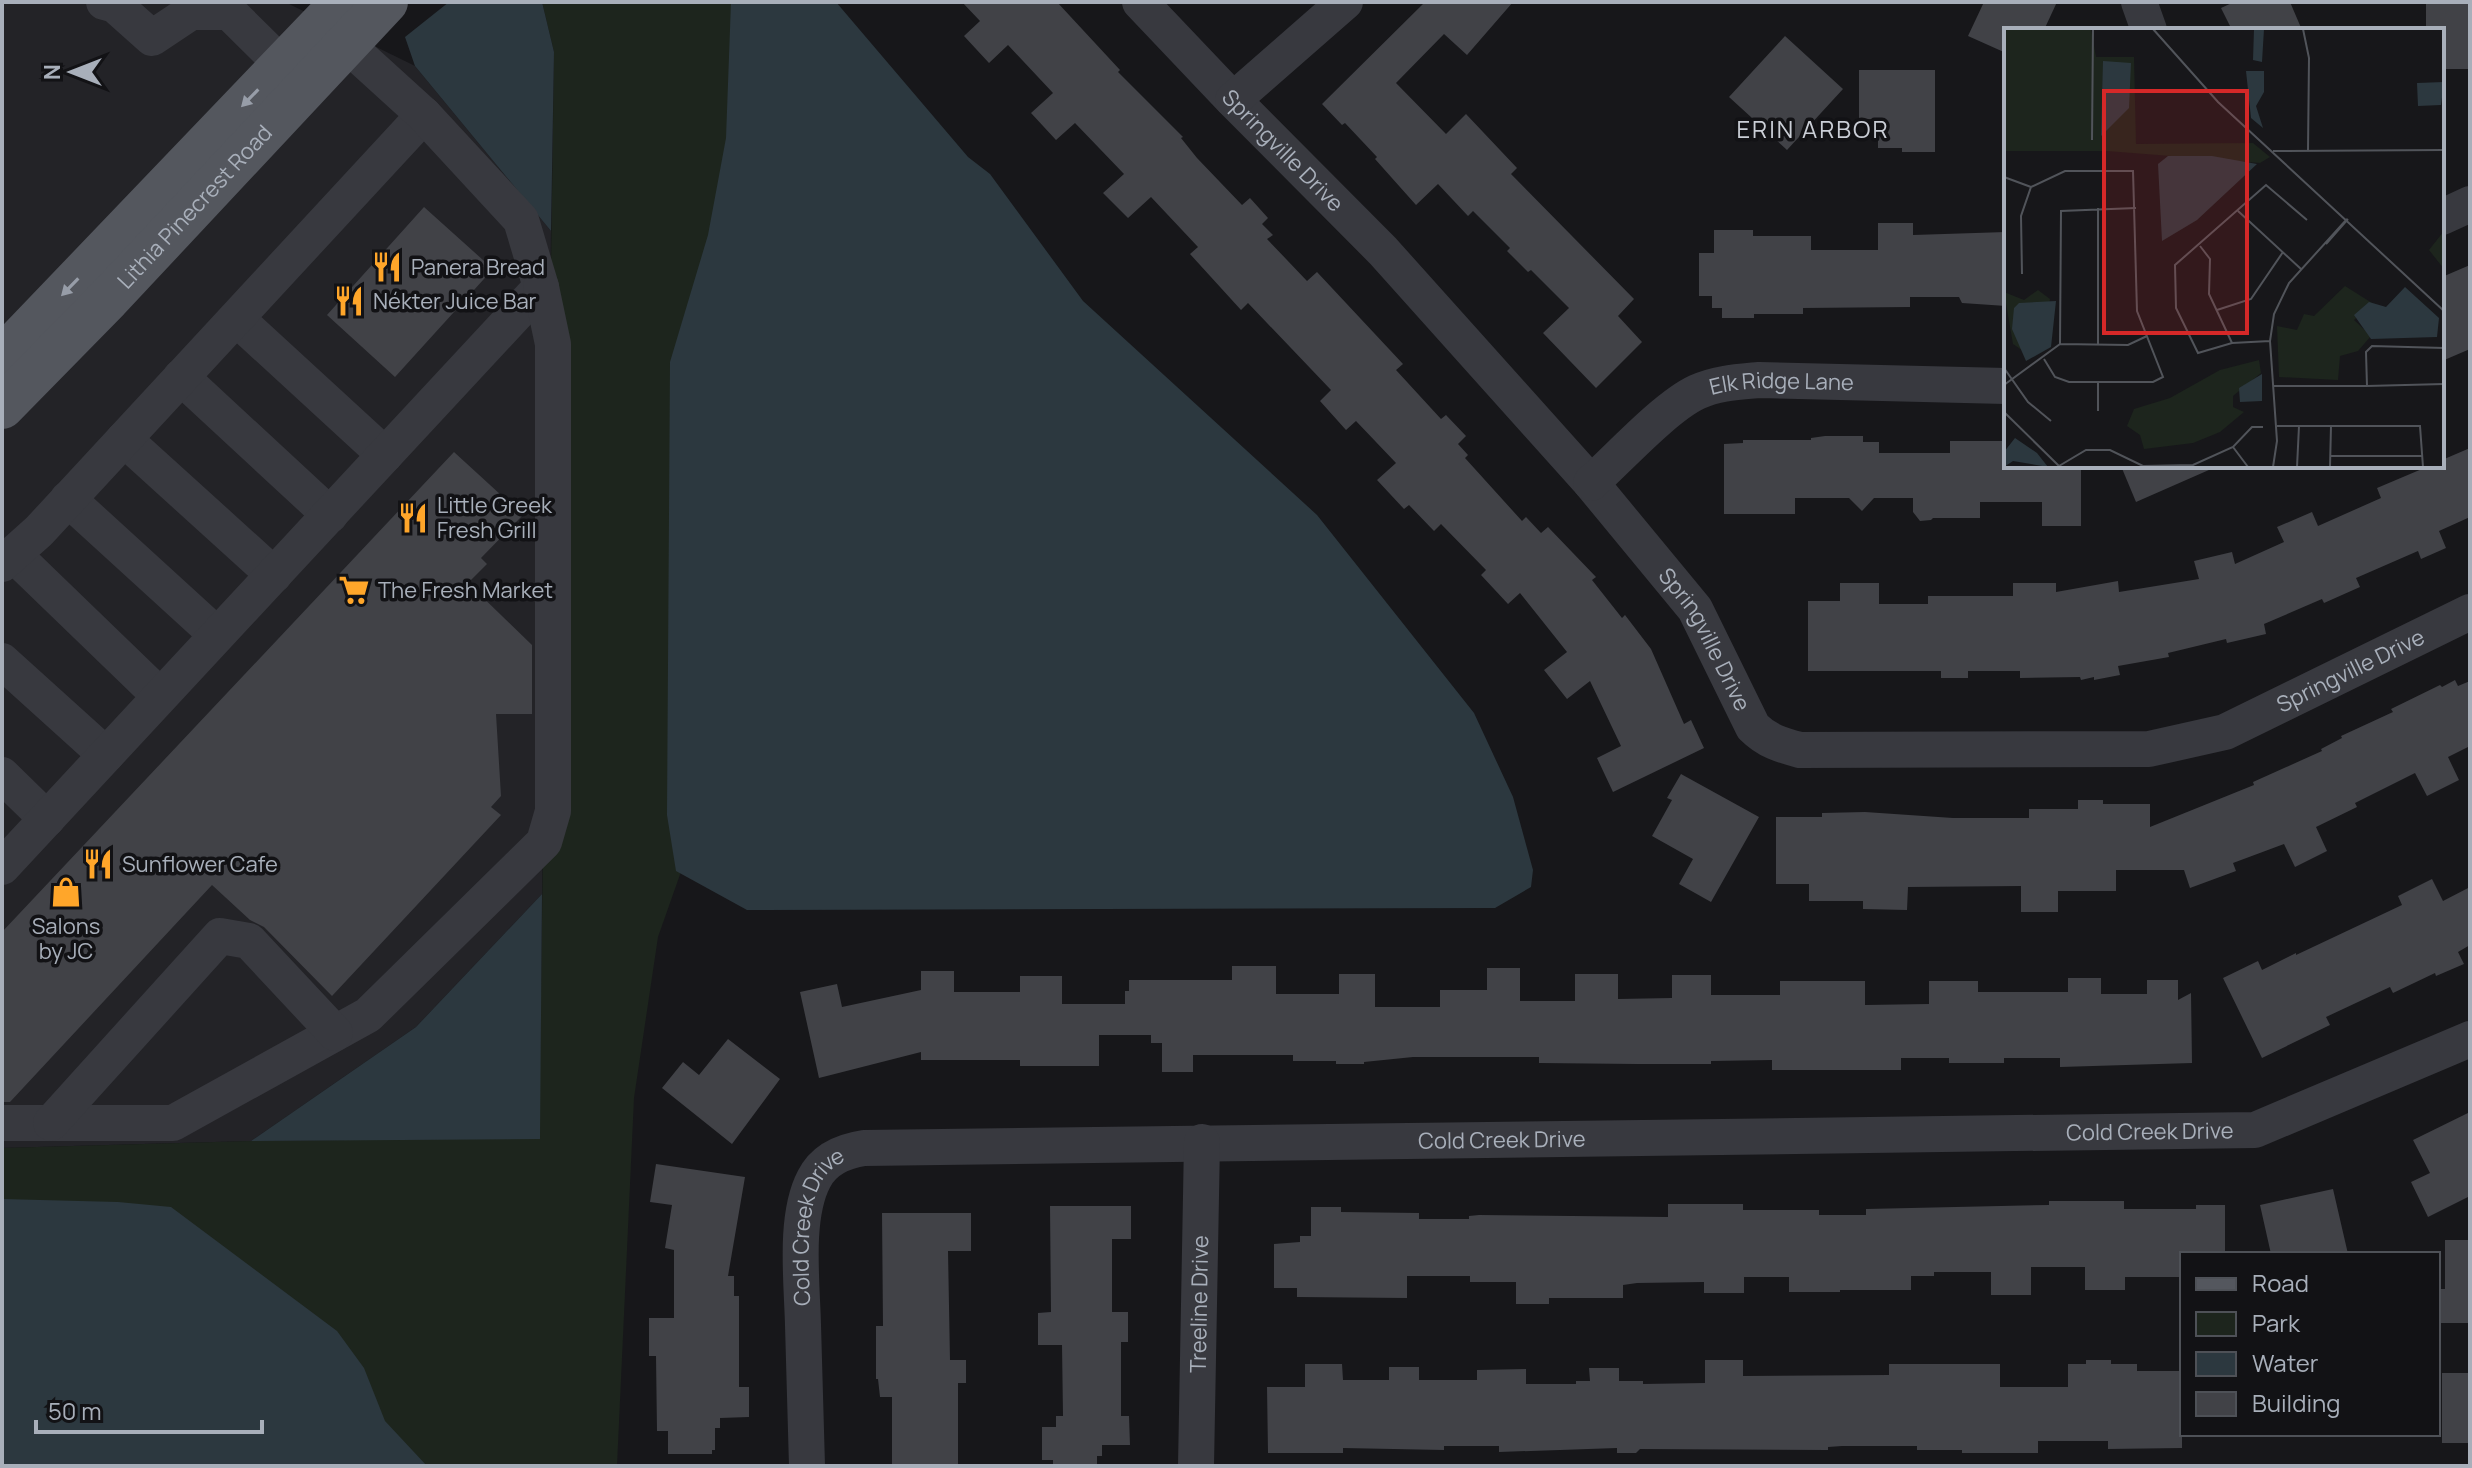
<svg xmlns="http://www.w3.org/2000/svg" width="2472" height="1468" font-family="Manrope,sans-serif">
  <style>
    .built { fill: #232327 }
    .green { fill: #1d251d }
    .water { fill: #2c383f }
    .building { fill: #414247 }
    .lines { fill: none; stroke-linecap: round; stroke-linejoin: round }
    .minor { stroke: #38393f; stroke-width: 36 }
    .major { stroke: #54575e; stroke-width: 44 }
    .oneway { fill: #979da8 }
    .labels { text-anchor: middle; stroke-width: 7; stroke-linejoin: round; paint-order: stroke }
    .street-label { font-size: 22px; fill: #a8afba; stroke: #121215 }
    .poi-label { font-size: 22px; fill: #a8afba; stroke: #121215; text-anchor: start }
    .neighbourhood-label { font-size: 24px; letter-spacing: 2px; fill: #caced6; stroke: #121215 }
    .inset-road { fill: none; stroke: #51545a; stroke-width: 2 }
    .view { fill: #d62828; fill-opacity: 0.15; stroke: #d62828; stroke-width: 4 }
    .inset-edge { fill: none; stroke: #a8afba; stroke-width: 4 }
  </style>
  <rect width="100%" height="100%" fill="#17171a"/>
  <!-- built -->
  <path class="built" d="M 2,2 L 285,2 L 415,66 L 551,231 L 542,894 L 416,1027 L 251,1141 L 2,1148 Z"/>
  <!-- green -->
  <path class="green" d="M 542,2 L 734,2 L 729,145 L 683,866 L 658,937 L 634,1098 L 617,1466 L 2,1466 L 2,1148 L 251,1141 L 539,1138 L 554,52 Z"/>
  <!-- water -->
  <path class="water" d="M 449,2 L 542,2 L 554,52 L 551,231 L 415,66 L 405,37 Z
    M 731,2 L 836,2 L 968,157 L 990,174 L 1083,301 L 1317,515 L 1474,713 L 1513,797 L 1533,870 L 1531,887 L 1495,908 L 747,910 L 676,871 L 667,815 L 670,362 L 708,235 L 726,138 Z
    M 542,894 L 540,1139 L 251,1141 L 416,1027 Z
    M 2,1199 L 118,1202 L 171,1207 L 337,1331 L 364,1368 L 385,1421 L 427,1466 L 2,1466 Z"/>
  <!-- building -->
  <path class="building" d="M 962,2 L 1057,2 L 1120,70 L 1118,72 L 1183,137 L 1181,138 L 1197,158 L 1242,205 L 1250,198 L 1268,218 L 1262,224 L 1273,235 L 1267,239 L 1307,281 L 1317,272 L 1403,364 L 1396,370 L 1441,419 L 1446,415 L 1466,436 L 1458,444 L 1468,455 L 1465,458 L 1522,521 L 1526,517 L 1541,533 L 1548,527 L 1596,577 L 1592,580 L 1622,618 L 1625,615 L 1651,649 L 1684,724 L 1691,720 L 1704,748 L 1613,792 L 1597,758 L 1621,746 L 1590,681 L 1567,699 L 1544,670 L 1567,652 L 1520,593 L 1508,604 L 1481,575 L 1486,570 L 1441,524 L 1434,531 L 1409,505 L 1404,509 L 1377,480 L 1396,463 L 1356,421 L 1346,430 L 1320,401 L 1331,390 L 1248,303 L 1241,310 L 1190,254 L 1198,247 L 1151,197 L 1128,218 L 1103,193 L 1124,174 L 1075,123 L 1056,140 L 1031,113 L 1053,93 L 1008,45 L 989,63 L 964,36 L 980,21 Z
    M 1425,2 L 1513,2 L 1467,55 L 1444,34 L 1396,83 L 1446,134 L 1466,114 L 1517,168 L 1511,174 L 1634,299 L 1618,316 L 1642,342 L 1596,388 L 1543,333 L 1569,308 L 1531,270 L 1528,272 L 1507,251 L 1510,248 L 1473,211 L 1468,216 L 1438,184 L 1416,205 L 1375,159 L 1377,157 L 1345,123 L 1342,125 L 1322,104 Z
    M 1984,2 L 2057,2 L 2044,30 L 2006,30 L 2006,53 L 1968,36 Z
    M 2234,2 L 2290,2 L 2302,30 L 2232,30 L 2221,8 Z
    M 2426,2 L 2470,2 L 2470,69 L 2442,69 L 2442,30 L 2426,30 Z
    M 1785,36 L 1843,89 L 1787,150 L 1729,97 Z
    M 1859,70 L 1935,70 L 1935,152 L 1902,152 L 1902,148 L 1878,148 L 1878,119 L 1859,119 Z
    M 424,207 L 493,269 L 395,377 L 327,315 Z
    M 1878,223 L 1913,223 L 1913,235 L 2006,232 L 2006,306 L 1962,303 L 1959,297 L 1910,297 L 1910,307 L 1803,308 L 1803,314 L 1754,314 L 1754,318 L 1722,318 L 1722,308 L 1712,308 L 1712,296 L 1699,296 L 1699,253 L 1714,253 L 1714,230 L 1753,230 L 1753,236 L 1811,236 L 1811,250 L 1878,250 Z
    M 2470,265 L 2470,349 L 2442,361 L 2442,277 Z
    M 1825,436 L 1863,436 L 1863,442 L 1879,442 L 1879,453 L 1950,453 L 1950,441 L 2006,441 L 2006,466 L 2081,466 L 2081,526 L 2042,526 L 2042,502 L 1980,502 L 1980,518 L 1933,518 L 1931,520 L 1920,521 L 1913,512 L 1913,498 L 1874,498 L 1862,511 L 1849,498 L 1795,498 L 1795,514 L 1724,514 L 1724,444 L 1743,443 L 1743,440 L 1811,440 L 1811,438 Z
    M 2470,448 L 2470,517 L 2439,531 L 2446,548 L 2421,559 L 2418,551 L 2356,578 L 2360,587 L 2324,603 L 2322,599 L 2264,624 L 2266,634 L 2227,643 L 2226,639 L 2168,653 L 2169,657 L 2118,666 L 2120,675 L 2094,680 L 2094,677 L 2081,680 L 2080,677 L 2020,678 L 2020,671 L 1968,671 L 1968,678 L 1941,678 L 1941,671 L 1808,671 L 1808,601 L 1840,601 L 1840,583 L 1879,583 L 1879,604 L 1928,604 L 1928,596 L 2013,596 L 2013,583 L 2056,583 L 2056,592 L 2118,581 L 2119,592 L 2199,579 L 2194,561 L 2232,552 L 2235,564 L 2284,542 L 2277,527 L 2312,512 L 2318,526 L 2381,498 L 2377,488 L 2429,466 L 2442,466 L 2442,460 Z
    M 454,452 L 523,515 L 481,558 L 487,564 L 468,583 L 532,645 L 532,714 L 496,714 L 501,796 L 491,807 L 501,815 L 332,996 L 264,927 L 250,920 L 212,885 L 10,1102 L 2,1102 L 2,932 Z
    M 2121,466 L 2218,466 L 2136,502 Z
    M 2455,680 L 2458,686 L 2470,681 L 2470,746 L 2448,757 L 2459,780 L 2427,796 L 2415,773 L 2355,803 L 2357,807 L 2316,827 L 2327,851 L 2295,867 L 2284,844 L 2233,863 L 2236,871 L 2190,888 L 2184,870 L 2116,870 L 2116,891 L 2058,891 L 2058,912 L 2021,912 L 2021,886 L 1908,887 L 1907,910 L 1863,909 L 1863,901 L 1809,901 L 1809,884 L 1776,884 L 1776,817 L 1822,817 L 1822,813 L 1865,812 L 1953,818 L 2029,818 L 2029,809 L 2078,809 L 2078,800 L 2103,800 L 2103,804 L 2150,804 L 2150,827 L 2254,785 L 2253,782 L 2322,751 L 2321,749 L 2342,738 L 2341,736 L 2393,712 L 2391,709 L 2440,685 L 2442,687 Z
    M 1681,774 L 1759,817 L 1711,902 L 1679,884 L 1693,859 L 1652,836 L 1672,800 L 1667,798 Z
    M 2432,879 L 2443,901 L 2470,887 L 2470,945 L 2458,952 L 2464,964 L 2436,976 L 2435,973 L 2393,993 L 2390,987 L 2326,1017 L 2330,1025 L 2262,1058 L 2223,978 L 2258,961 L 2262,970 L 2296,953 L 2296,955 L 2402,905 L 2398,896 Z
    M 1232,966 L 1276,966 L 1276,994 L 1339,994 L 1339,974 L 1375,974 L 1375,1007 L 1440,1007 L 1440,990 L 1487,990 L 1487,968 L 1520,968 L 1520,1001 L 1575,1001 L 1575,974 L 1618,974 L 1618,999 L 1672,998 L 1672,975 L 1711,975 L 1711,995 L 1780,995 L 1780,981 L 1865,981 L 1865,1005 L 1929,1004 L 1929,981 L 1978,981 L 1978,992 L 2068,992 L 2068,978 L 2101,978 L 2101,994 L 2147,994 L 2147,980 L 2178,980 L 2178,1000 L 2191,993 L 2192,1063 L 2060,1067 L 2060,1058 L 2004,1058 L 2004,1063 L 1949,1063 L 1949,1058 L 1901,1058 L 1901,1070 L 1772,1070 L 1772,1060 L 1711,1061 L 1711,1064 L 1637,1064 L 1539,1063 L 1539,1057 L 1413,1057 L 1364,1062 L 1364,1064 L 1336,1064 L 1336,1061 L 1293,1061 L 1293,1055 L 1193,1055 L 1193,1072 L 1162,1072 L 1162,1043 L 1151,1043 L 1151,1035 L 1099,1035 L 1099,1066 L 1020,1066 L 1020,1060 L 921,1060 L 921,1052 L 819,1078 L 800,992 L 837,984 L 842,1007 L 921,990 L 921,971 L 954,971 L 954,992 L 1020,992 L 1020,976 L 1062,976 L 1062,1004 L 1125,1004 L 1125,991 L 1129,991 L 1129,980 L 1232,980 Z
    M 728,1039 L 780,1079 L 732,1144 L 662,1088 L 683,1062 L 699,1075 Z
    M 2470,1112 L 2470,1196 L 2428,1217 L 2411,1182 L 2430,1173 L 2413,1140 Z
    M 656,1164 L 745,1177 L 728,1276 L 734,1276 L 734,1296 L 739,1296 L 739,1387 L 749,1387 L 749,1417 L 720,1418 L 720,1428 L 715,1428 L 715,1450 L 712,1450 L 712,1454 L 668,1454 L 668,1431 L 657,1431 L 656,1356 L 649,1356 L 649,1318 L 674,1318 L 674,1250 L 665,1248 L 672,1205 L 650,1202 Z
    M 2333,1189 L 2348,1254 L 2271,1254 L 2260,1205 Z
    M 2049,1201 L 2124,1201 L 2124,1209 L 2196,1209 L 2196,1205 L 2225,1205 L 2225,1254 L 2182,1254 L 2182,1277 L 2125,1277 L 2125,1290 L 2085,1290 L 2085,1267 L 2031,1267 L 2031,1295 L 1991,1295 L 1991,1272 L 1934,1272 L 1934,1276 L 1911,1276 L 1911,1290 L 1840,1290 L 1840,1292 L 1789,1292 L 1789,1277 L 1744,1277 L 1744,1293 L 1704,1293 L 1704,1282 L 1637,1283 L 1623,1285 L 1623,1298 L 1549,1298 L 1549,1304 L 1516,1304 L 1516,1282 L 1470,1282 L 1470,1276 L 1407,1276 L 1407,1298 L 1297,1297 L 1297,1288 L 1274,1288 L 1274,1244 L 1300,1242 L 1300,1236 L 1311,1236 L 1311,1207 L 1341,1207 L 1341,1212 L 1419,1213 L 1419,1219 L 1469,1219 L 1469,1216 L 1479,1215 L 1668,1217 L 1668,1204 L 1743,1204 L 1743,1210 L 1819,1210 L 1819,1215 L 1866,1215 L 1866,1209 L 2049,1205 Z
    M 1050,1206 L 1131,1206 L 1131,1239 L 1112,1239 L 1112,1312 L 1128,1312 L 1128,1342 L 1121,1342 L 1121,1416 L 1129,1416 L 1130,1445 L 1102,1445 L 1102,1456 L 1097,1456 L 1097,1466 L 1053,1466 L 1053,1460 L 1042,1460 L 1042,1427 L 1056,1427 L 1056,1416 L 1063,1416 L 1062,1345 L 1038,1345 L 1038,1313 L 1051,1312 Z
    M 882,1213 L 971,1213 L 971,1251 L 948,1251 L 950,1360 L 966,1360 L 966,1383 L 958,1383 L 958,1466 L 892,1466 L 892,1397 L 880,1397 L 878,1379 L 876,1379 L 876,1326 L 883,1326 Z
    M 2445,1240 L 2470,1240 L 2470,1323 L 2438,1323 L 2438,1289 L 2445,1289 Z
    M 1705,1360 L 1743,1360 L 1743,1376 L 1889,1375 L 1889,1364 L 2000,1364 L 2000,1387 L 2068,1387 L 2068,1364 L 2086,1364 L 2086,1360 L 2111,1360 L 2111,1364 L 2137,1364 L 2137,1371 L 2182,1371 L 2182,1448 L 2108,1449 L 2108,1441 L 2038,1441 L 2038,1453 L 1962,1453 L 1962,1450 L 1917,1450 L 1917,1446 L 1842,1446 L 1828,1447 L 1828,1450 L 1640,1449 L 1636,1453 L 1617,1453 L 1617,1448 L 1499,1452 L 1499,1446 L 1444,1446 L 1444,1450 L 1343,1448 L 1343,1453 L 1268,1453 L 1267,1387 L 1305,1387 L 1305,1364 L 1342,1364 L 1343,1380 L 1389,1380 L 1389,1367 L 1419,1367 L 1419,1380 L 1477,1380 L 1477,1370 L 1526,1369 L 1526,1384 L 1576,1384 L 1576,1381 L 1590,1381 L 1589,1368 L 1619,1368 L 1619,1381 L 1643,1381 L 1643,1384 L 1705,1383 Z
    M 2442,1373 L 2470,1373 L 2470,1443 L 2442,1443 Z"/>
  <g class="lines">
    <!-- minor -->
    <g class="minor">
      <path d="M 104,2 L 115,5 L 152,38 L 191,12 L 229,12 L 302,84"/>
      <path id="s1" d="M 1140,2 L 1233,100 L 1383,251 L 1591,483 L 1695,609 L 1753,727 C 1767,741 1781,745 1800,750 L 2149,749 L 2225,732 L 2470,612"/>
      <path d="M 2139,2 L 2149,30"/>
      <path d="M 1233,100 L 1345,2"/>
      <path d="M 2442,217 L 2470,204"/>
      <path d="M 237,319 L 385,455"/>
      <path d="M 181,377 L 330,515"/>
      <path d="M 124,439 L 274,575"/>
      <path id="s2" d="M 1591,483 C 1619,458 1665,407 1697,392 C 1717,383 1737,382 1759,380 L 2006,386"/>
      <path d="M 68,499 L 217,635"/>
      <path d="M 13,554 L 160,696"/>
      <path d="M 2,564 L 39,531 L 424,115"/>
      <path d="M 2,661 L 106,755"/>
      <path d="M 2,775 L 47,819"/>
      <path d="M 2,867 L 541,287 L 521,220 L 424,115 L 347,45"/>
      <path d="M 2,1123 L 173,1123 L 368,1015 L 544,842 L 553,811 L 553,344 L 541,287"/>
      <path d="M 51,1123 L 220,936 L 249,941 L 335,1033"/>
      <path id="s3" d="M 807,1466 C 806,1419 804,1372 803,1325 C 802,1282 794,1217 814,1179 C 824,1159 844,1151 864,1148 L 2255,1130 L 2470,1039"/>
      <path id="s4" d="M 1196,1466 L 1202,1142"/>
    </g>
    <!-- major -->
    <g class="major">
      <path d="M 2,358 L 343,2"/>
      <path id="s5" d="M 2,407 L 108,299 L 386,2"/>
    </g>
  </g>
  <!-- one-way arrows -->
  <defs><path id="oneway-solid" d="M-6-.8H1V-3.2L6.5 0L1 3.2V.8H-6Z" transform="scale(2)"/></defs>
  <g class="oneway">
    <use href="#oneway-solid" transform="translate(250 98) rotate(134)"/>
    <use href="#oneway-solid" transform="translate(70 287) rotate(134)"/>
  </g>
  <!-- icons -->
  <defs>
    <g id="restaurant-bare" transform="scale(2.4)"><path d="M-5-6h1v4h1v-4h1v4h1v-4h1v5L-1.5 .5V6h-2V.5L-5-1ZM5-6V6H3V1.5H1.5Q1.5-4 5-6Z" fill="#ffa62a" stroke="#121215" stroke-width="2.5" paint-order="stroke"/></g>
    <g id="supermarket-bare" transform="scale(2.4)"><path d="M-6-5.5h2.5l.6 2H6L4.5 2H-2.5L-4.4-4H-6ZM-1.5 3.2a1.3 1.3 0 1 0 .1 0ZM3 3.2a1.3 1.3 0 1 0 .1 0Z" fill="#ffa62a" stroke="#121215" stroke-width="2.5" paint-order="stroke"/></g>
    <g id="shop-bare" transform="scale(2.4)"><path d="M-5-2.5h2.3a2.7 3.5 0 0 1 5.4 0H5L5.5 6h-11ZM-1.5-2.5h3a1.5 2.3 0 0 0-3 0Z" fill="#ffa62a" stroke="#121215" stroke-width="2.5" paint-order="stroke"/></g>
  </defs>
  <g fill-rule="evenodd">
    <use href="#restaurant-bare" x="387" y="267"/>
    <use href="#restaurant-bare" x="349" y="301"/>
    <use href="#restaurant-bare" x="413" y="518"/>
    <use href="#supermarket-bare" x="354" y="590"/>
    <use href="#restaurant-bare" x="98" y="864"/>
    <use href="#shop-bare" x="66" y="892"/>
  </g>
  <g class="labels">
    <!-- street labels -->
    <g class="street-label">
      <text dy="8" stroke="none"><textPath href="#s1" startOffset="206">Springville Drive</textPath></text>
      <text dy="8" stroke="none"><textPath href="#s5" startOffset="278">Lithia Pinecrest Road</textPath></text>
      <text dy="8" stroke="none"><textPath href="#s2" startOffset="226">Elk Ridge Lane</textPath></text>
      <text dy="8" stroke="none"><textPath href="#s1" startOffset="854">Springville Drive</textPath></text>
      <text dy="8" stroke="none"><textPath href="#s1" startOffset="1574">Springville Drive</textPath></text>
      <text dy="8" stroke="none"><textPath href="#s3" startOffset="1636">Cold Creek Drive</textPath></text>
      <text dy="8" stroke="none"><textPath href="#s3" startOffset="988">Cold Creek Drive</textPath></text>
      <text dy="8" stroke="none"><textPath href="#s3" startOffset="244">Cold Creek Drive</textPath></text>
      <text dy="8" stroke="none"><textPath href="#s4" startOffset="162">Treeline Drive</textPath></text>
    </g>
    <!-- poi labels -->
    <g class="poi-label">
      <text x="411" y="275">Panera Bread</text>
      <text x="373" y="309">Nékter Juice Bar</text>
      <text x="437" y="513">Little Greek<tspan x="437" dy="25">Fresh Grill</tspan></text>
      <text x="378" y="598">The Fresh Market</text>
      <text x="122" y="872">Sunflower Cafe</text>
      <text x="66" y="934" text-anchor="middle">Salons<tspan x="66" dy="25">by JC</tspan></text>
    </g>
    <!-- neighbourhood labels -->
    <g class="neighbourhood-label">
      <text x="1813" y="138">ERIN ARBOR</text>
    </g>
  </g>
  <!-- overview -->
  <g transform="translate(2004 28)">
    <rect width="440" height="440" fill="#17171a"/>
    <path d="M 0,1 L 87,1 L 92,29 L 130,29 L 132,116 L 249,115 L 266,129 L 256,135 L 103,123 L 0,123 ZM 440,203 L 440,241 L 425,222 ZM 341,258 L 368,275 L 350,292 L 367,308 L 354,323 L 336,328 L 334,352 L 275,349 L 273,298 L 293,302 L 300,286 L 310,288 ZM 34,262 L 46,271 L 41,306 L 25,327 L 9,316 L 0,264 L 20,272 ZM 255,332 L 257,345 L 229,368 L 229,379 L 240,384 L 216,404 L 189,415 L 140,421 L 136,407 L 123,398 L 130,381 L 166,370 L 216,342 Z" fill="#1d251d"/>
    <path d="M 250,1 L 260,1 L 258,34 L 249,32 ZM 99,33 L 127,35 L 125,80 L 97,108 ZM 242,43 L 260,43 L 260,64 L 252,78 L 259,100 L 247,90 ZM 440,54 L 437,77 L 414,78 L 413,55 ZM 164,128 L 208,128 L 253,136 L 193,192 L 158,213 L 154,136 ZM 401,259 L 435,290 L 433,309 L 367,311 L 350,287 L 365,274 L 382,279 ZM 52,273 L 47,319 L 22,333 L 8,301 L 10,280 L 15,275 ZM 258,346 L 258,373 L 236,374 L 235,360 ZM 11,410 L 33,425 L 44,439 L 9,433 L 0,439 L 0,424 Z" fill="#2c383f"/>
    <path class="inset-road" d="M 149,1 L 214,74 L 440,283M 299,1 L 305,30 L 304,122M 88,112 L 89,1M 269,123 L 440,122M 0,149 L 27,159M 94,180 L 94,316M 234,183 L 297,241M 322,216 L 344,191M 196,218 L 206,231 L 205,266 L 228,315M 18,246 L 17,188 L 27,159 L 61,143 L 129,143 L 133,283 L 159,349 L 149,354 L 65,354 L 51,349 L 40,331M 213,282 L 247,271 L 279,224M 266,313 L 228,315 L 194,325 L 172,280 L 171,237 L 262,157 L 303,192M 56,316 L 124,317 L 143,308M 440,320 L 368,318 L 362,324 L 363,358 L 440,356M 0,340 L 24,374 L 47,393M 94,354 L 94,383M 0,357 L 56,316 L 57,183 L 132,180M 269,358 L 363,358M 0,384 L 56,439M 273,398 L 416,398 L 419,439M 229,419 L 244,439M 326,428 L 419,428M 55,438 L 82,422 L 106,422 L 139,438 L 189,437 L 229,419 L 248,399 L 259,399M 269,439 L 273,413 L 266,313 L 270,286 L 285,255 L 343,191M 293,439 L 295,398M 326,439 L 327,398"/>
    <path class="view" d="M 100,63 L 243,63 L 243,305 L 100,305 Z"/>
    <rect width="440" height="440" class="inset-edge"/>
  </g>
  <!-- border -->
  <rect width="2472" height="1468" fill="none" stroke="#a8afba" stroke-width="8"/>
  <!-- legend -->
  <rect x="2180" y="1252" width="260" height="184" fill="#121215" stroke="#4e5157" stroke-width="2"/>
  <rect x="2196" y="1278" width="40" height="12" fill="#54575e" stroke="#4e5157" stroke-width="2"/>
  <text x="2252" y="1292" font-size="24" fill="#a8afba">Road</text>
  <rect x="2196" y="1312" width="40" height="24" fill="#1d251d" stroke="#4e5157" stroke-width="2"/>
  <text x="2252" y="1332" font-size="24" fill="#a8afba">Park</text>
  <rect x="2196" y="1352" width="40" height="24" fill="#2c383f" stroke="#4e5157" stroke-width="2"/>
  <text x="2252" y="1372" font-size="24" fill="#a8afba">Water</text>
  <rect x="2196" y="1392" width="40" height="24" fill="#414247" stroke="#4e5157" stroke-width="2"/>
  <text x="2252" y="1412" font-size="24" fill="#a8afba">Building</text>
  <!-- north arrow -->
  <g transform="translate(72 72) rotate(270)" stroke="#121215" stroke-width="6" paint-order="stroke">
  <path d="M0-6L14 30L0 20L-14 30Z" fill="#a8afba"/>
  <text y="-12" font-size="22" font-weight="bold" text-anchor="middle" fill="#a8afba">N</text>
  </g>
  <!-- scale -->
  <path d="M36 1420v12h226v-12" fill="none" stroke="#a8afba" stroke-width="4"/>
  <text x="48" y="1420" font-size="24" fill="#a8afba" stroke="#121215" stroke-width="6" paint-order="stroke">50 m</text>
</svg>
